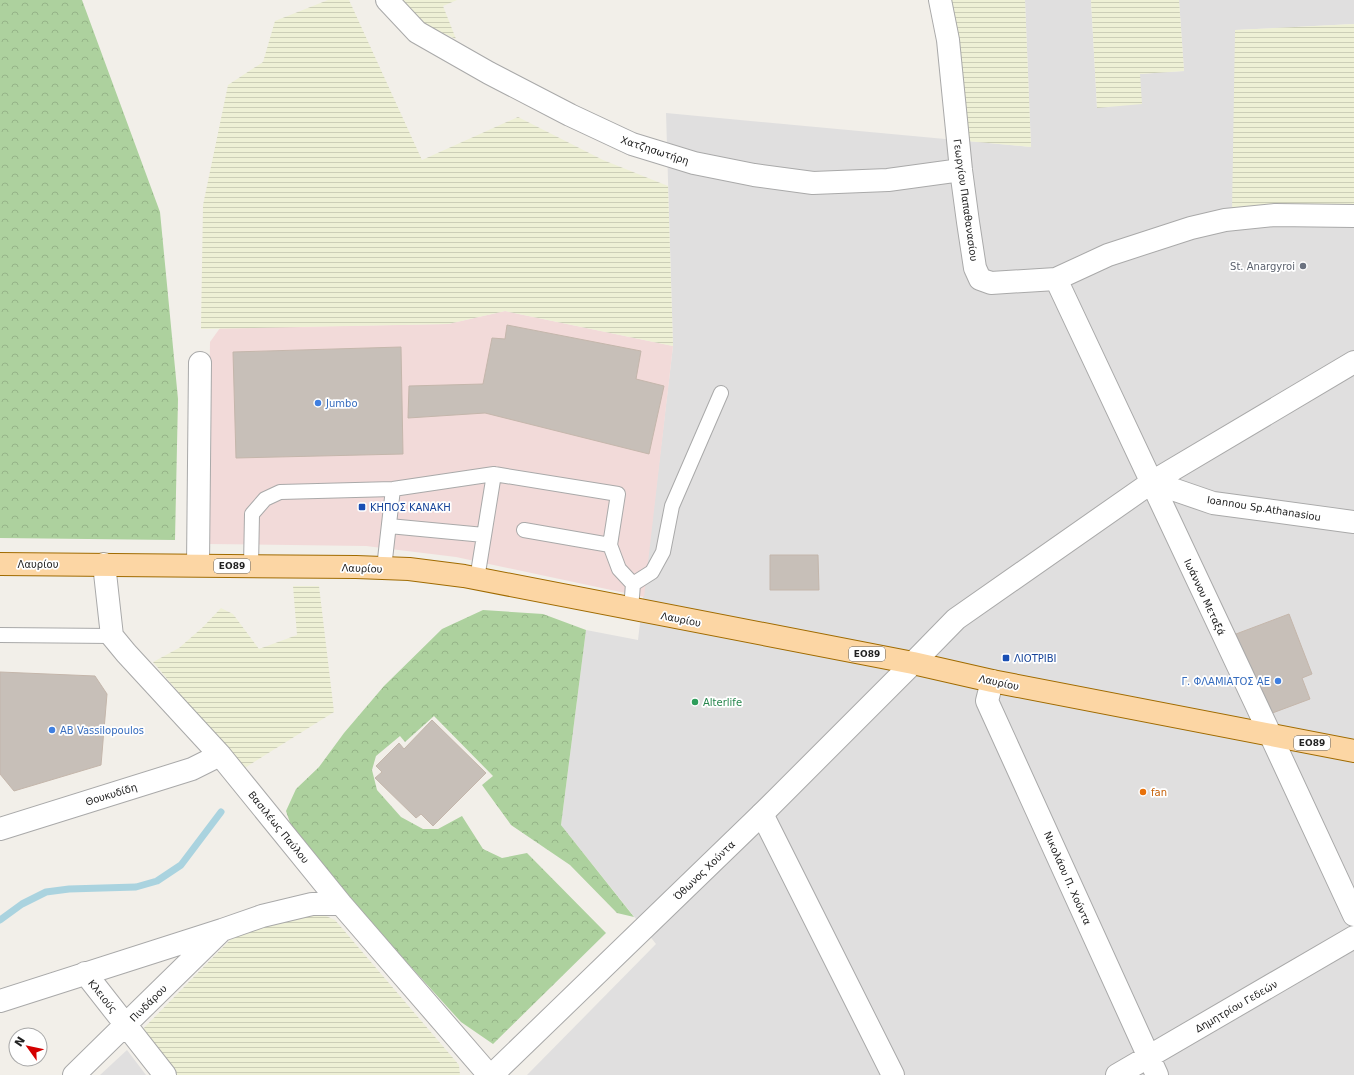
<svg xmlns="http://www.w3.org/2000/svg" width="1354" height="1075" font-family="'DejaVu Sans',sans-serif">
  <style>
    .residential { fill: #e0dfdf }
    .commercial { fill: #f2dad9 }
    .farmland { fill: url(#farmland-rules) }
    .forest { fill: url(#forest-crowns) }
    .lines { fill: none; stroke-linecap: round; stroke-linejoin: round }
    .stream { stroke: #aad3df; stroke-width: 7 }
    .building { fill: #c7bfb8; stroke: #c4b6ab }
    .service-casing { stroke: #a9a9a9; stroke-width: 16 }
    .minor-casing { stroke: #a9a9a9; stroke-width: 24 }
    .tertiary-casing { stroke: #a9a9a9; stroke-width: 24 }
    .primary-casing { stroke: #a06b00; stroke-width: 24 }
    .service { stroke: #fff; stroke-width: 14 }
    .minor { stroke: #fff; stroke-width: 22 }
    .tertiary { stroke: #fff; stroke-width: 22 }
    .primary { stroke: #fcd6a4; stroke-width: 22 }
    .worship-dot { fill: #6b7280; stroke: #fff; stroke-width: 1.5 }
    .shop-dot { fill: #3f7fe0; stroke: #fff; stroke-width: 1.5 }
    .transit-dot { fill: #1a4fb4; stroke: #fff; stroke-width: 1.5 }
    .leisure-dot { fill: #2e9e5b; stroke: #fff; stroke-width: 1.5 }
    .food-dot { fill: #e8710a; stroke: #fff; stroke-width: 1.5 }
    .labels { text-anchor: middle; stroke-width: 3.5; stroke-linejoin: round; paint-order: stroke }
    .shield { fill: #fff; stroke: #646464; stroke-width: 1 }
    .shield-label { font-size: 9px; font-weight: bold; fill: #222 }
    .street-label { font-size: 10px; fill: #222; stroke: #fff }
    .worship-label { font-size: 10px; fill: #5b616d; stroke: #fff; text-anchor: end }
    .shop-label { font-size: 10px; fill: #366cbe; stroke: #fff; text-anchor: start }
    .transit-label { font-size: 10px; fill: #164399; stroke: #fff; text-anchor: start }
    .leisure-label { font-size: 10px; fill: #27864d; stroke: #fff; text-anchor: start }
    .food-label { font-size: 10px; fill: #c56008; stroke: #fff; text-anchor: start }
  </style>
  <defs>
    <pattern id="farmland-rules" width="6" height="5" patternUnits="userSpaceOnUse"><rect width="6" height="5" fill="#eef0d5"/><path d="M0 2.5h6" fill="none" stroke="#ccceb7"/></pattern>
    <pattern id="forest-crowns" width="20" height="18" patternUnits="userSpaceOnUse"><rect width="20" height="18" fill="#add19e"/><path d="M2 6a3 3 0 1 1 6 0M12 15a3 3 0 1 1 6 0" fill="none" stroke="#95b388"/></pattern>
  </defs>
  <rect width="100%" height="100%" fill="#f2efe9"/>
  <!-- residential -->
  <path class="residential" d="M 1025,0 L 1091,0 L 1097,108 L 1140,74 L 1184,71 L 1179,0 L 1354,0 L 1354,24 L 1235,30 L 1354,205 L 1354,1075 L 527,1075 L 656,944 L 561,825 L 586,630 L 638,640 L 673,346 L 666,113 L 1031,147 Z
    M 127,1050 L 146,1075 L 100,1075 Z"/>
  <!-- commercial -->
  <path class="commercial" d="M 505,311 L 673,346 L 644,597 L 456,557 L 366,546 L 207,544 L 210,342 L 220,328 L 448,324 Z"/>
  <!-- farmland -->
  <path class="farmland" d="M 328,0 L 349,0 L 422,160 L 518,117 L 603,160 L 668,186 L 673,346 L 505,311 L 448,324 L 201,329 L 203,205 L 228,85 L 263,62 L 275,21 Z
    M 400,0 L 457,0 L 443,6 L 456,39 L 424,24 Z
    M 945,0 L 1025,0 L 1031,147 L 967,141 Z
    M 1091,0 L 1179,0 L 1184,71 L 1140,74 L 1142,104 L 1097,108 Z
    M 1354,24 L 1354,205 L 1232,212 L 1235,30 Z
    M 293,586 L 319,586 L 334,712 L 243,769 L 153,662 L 179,648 L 203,627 L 221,608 L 233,614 L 259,649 L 297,635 Z
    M 317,912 L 335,920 L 459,1065 L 460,1075 L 172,1075 L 139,1033 L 232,938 L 253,930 Z"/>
  <!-- forest -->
  <path class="forest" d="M 0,0 L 82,0 L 160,212 L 178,399 L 175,540 L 0,538 Z
    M 483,610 L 543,614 L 586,630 L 561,825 L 634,917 L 617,913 L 570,865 L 511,825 L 482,785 L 493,776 L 434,716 L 405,742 L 400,736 L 376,756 L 372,770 L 377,790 L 401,817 L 423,829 L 438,829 L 462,816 L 483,849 L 502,858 L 527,853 L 606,933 L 493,1044 L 461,1022 L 331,879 L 295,837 L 286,811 L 296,789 L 319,767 L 344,733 L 384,686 L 442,629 Z"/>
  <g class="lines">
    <!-- stream -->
    <path class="stream" d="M 0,920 L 22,904 L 46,892 L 69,889 L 136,887 L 157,881 L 181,865 L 221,812"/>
  </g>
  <!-- building -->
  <path class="building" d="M 507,325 L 641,351 L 636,379 L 664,386 L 649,454 L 485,413 L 408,418 L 409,386 L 483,384 L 492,338 L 505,339 Z
    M 401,347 L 403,454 L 236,458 L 233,352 Z
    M 770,555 L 818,555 L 819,590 L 770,590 Z
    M 1289,614 L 1312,674 L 1302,678 L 1310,699 L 1267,715 L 1236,634 Z
    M 0,672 L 95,676 L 107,694 L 101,765 L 14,791 L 0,774 Z
    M 432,720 L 486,773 L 433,826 L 421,814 L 416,818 L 375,778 L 382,772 L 376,766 L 399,743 L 404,749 Z"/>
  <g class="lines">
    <!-- service casing -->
    <g class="service-casing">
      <path id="service" d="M 389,526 L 484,535
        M 524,530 L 610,545
        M 251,566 L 252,514 L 265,499 L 280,492 L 393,489 L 494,474 L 618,494 L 610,545 L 619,569 L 633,584 L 631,609
        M 384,568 L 393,489
        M 477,579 L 494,474
        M 633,584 L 652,572 L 663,552 L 672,506 L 721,393
        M 0,635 L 112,636"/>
    </g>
    <!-- minor casing -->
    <g class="minor-casing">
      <path id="minor" d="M 387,0 L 417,32 L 489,73 L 570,115 L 632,144 L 694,163 L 754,175 L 813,183 L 888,180 L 961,170
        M 940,0 L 948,40 L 961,170 L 968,222 L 975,268 L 980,279 L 991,283 L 1056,279 L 1108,255 L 1191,228 L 1225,220 L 1275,215 L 1354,216
        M 1056,279 L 1270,734
        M 1152,482 L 1213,503 L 1354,522
        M 104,564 L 112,636 L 126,653 L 220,755 L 341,904 L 489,1075
        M 198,565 L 200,363
        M 913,663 L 956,619 L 1152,482 L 1354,362
        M 992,681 L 987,701 L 1157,1075
        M 762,814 L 893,1075
        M 0,829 L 192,769 L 220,755
        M 85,973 L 165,1075
        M 0,1001 L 222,930 L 262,916 L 312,904 L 341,904
        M 74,1075 L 220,932
        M 1117,1075 L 1354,937"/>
    </g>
    <!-- tertiary casing -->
    <g class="tertiary-casing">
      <path id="tertiary" d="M 1270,734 L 1354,915
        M 492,1075 L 762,814 L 913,663"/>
    </g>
    <!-- primary casing -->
    <g class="primary-casing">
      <path id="primary" d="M 0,564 L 356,567 L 409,569 L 464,576 L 913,663 L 992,681 L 1354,751"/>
    </g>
    <!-- service -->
    <use href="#service" class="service"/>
    <!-- minor -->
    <use href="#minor" class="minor"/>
    <!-- tertiary -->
    <use href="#tertiary" class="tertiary"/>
    <!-- primary -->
    <use href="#primary" class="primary"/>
  </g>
  <!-- markers -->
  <circle class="worship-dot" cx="1303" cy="266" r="4"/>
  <g class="shop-dot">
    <circle cx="318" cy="403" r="4"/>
    <circle cx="1278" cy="681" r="4"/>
    <circle cx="52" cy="730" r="4"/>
  </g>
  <g class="transit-dot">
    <rect x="358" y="503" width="8" height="8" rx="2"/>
    <rect x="1002" y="654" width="8" height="8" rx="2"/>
  </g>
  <circle class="leisure-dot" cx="695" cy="702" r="4"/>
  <circle class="food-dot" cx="1143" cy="792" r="4"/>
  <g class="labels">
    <!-- shield labels -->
    <g class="shield">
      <rect x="214" y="559" width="36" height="14" rx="3"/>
      <rect x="849" y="647" width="36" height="14" rx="3"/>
      <rect x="1294" y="736" width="36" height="14" rx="3"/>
    </g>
    <g class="shield-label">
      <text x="232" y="569">ΕΟ89</text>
      <text x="867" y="657">ΕΟ89</text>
      <text x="1312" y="746">ΕΟ89</text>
    </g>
    <!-- street labels -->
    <g class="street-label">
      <text transform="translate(655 150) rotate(18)" y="4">Χατζησωτήρη</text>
      <text transform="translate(966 200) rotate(82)" y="4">Γεωργίου Παπαθανασίου</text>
      <text transform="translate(1264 508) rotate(9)" y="4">Ioannou Sp.Athanasiou</text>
      <text x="38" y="568">Λαυρίου</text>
      <text transform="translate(362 568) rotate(2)" y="4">Λαυρίου</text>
      <text transform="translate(1205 597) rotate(65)" y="4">Ιωάννου Μεταξά</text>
      <text transform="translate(681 619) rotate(11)" y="4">Λαυρίου</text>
      <text transform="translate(999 682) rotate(12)" y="4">Λαυρίου</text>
      <text transform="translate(111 794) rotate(-17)" y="4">Θουκυδίδη</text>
      <text transform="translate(279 827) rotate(51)" y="4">Βασιλέως Παύλου</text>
      <text transform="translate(704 870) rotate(-44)" y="4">Όθωνος Χούντα</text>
      <text transform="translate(1068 878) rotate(66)" y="4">Νικολάου Π. Χούντα</text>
      <text transform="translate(103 996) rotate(51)" y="4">Κλειούς</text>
      <text transform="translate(148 1003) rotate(-45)" y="4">Πινδάρου</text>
      <text transform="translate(1236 1006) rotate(-30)" y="4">Δημητρίου Γεδεών</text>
    </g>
    <!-- worship labels -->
    <g class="worship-label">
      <text x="1295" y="270">St. Anargyroi</text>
    </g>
    <!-- shop labels -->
    <g class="shop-label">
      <text x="326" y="407">Jumbo</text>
      <text x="1270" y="685" text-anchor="end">Γ. ΦΛΑΜΙΑΤΟΣ ΑΕ</text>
      <text x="60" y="734">AB Vassilopoulos</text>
    </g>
    <!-- transit labels -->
    <g class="transit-label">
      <text x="370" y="511">ΚΗΠΟΣ ΚΑΝΑΚΗ</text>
      <text x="1014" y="662">ΛΙΟΤΡΙΒΙ</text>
    </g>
    <!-- leisure labels -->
    <g class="leisure-label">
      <text x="703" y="706">Alterlife</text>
    </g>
    <!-- food labels -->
    <g class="food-label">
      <text x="1151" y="796">fan</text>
    </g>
  </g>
  <!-- north arrow -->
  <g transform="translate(28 1047) rotate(303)"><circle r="19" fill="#ffffff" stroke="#a7a7a7"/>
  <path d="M0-3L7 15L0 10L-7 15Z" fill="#d40000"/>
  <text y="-6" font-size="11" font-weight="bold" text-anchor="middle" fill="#222222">N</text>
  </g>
</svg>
